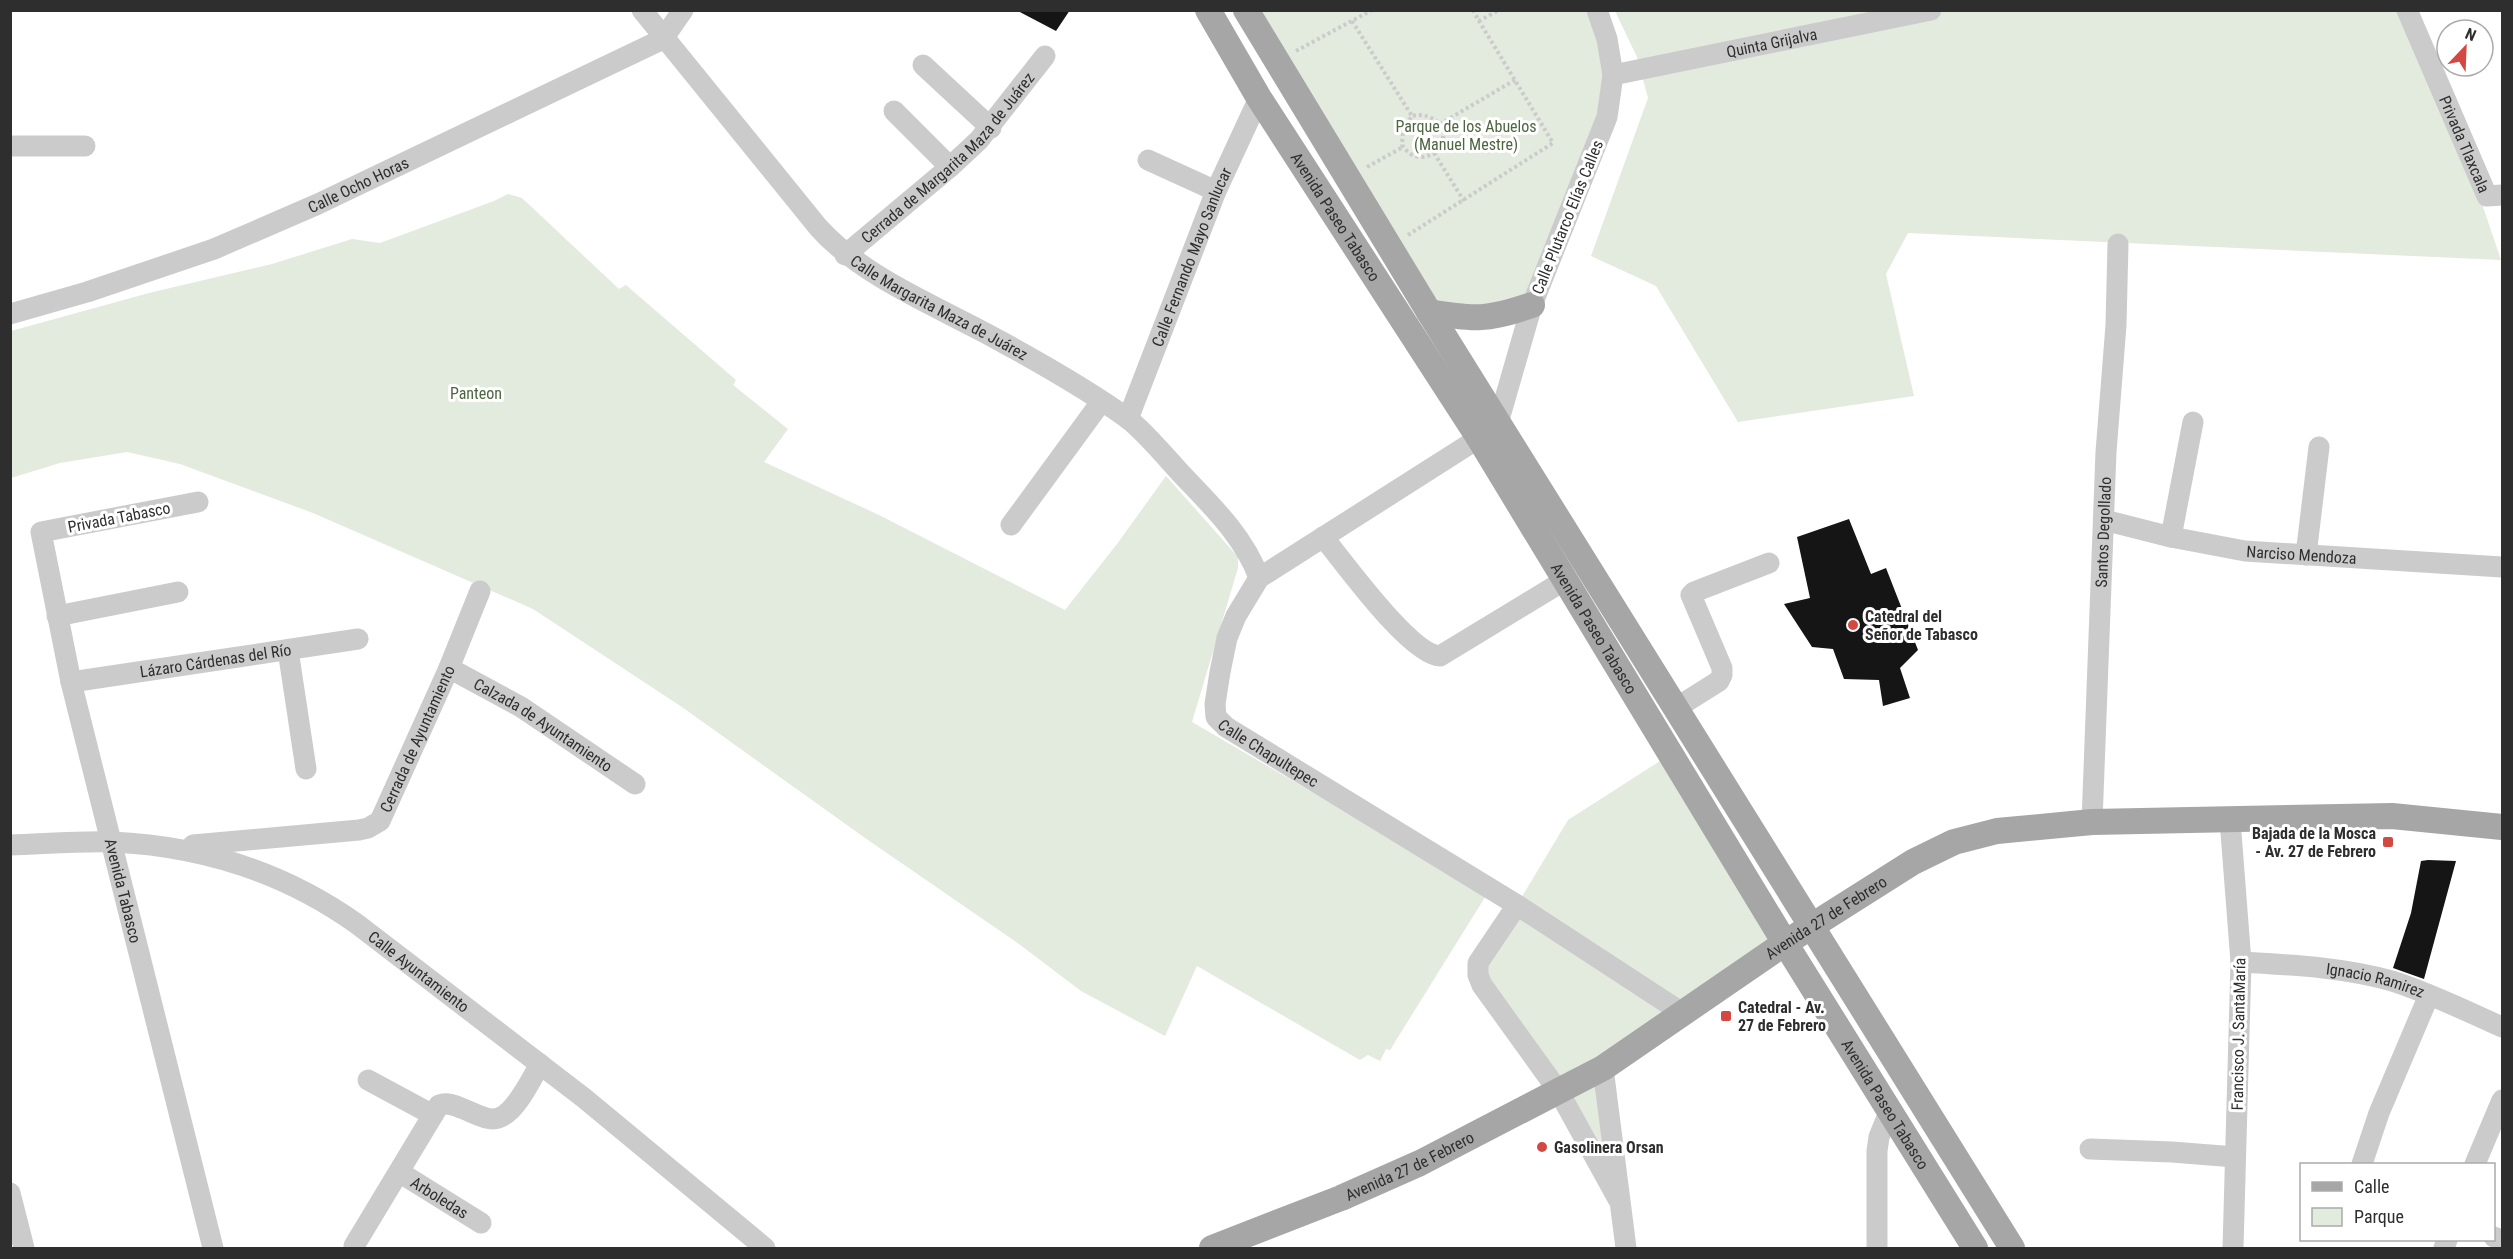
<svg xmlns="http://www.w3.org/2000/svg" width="2513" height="1259" font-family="'Roboto Condensed',sans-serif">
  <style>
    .green { fill: #e3eade }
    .building { fill: #151515 }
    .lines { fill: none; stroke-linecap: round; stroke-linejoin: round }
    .path { stroke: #cbcbcb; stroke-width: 4; stroke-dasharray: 3 3; stroke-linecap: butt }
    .minor { stroke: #cbcbcb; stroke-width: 21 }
    .major { stroke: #a6a6a6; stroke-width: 26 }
    .poi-dot { fill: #d34942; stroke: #fff; stroke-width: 2 }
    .labels { text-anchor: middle; stroke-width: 6; stroke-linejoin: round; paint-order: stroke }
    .street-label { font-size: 16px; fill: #2e2e2e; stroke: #fff }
    .park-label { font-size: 16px; fill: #4d6640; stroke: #fff }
    .poi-label { font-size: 16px; font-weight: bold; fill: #2e2e2e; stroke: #fff; text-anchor: start }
  </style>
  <rect width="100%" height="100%" fill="#fff"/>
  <!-- green -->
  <path class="green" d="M 2396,10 L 2481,201 L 2501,260 L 1908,233 L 1886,274 L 1914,396 L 1738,422 L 1656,286 L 1591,256 L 1648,98 L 1637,57 L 1615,11 Z
    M 1246,11 L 1597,11 L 1613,75 L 1532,305 L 1429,312 Z
    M 508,194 L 522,198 L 619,289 L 626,285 L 736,380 L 733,385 L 788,429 L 764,462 L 879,515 L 1065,610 L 1117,544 L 1166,476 L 1238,557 L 1238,568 L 1192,722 L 1487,894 L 1390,1050 L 1386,1049 L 1380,1061 L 1368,1055 L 1360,1060 L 1197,966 L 1165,1036 L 1081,991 L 1019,944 L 868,840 L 682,707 L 533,609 L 313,513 L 180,464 L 127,452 L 60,463 L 11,478 L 11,331 L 149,293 L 272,264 L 352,239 L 380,243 L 494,201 Z
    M 1671,754 L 1785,943 L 1603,1068 L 1618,1199 L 1478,963 L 1517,905 L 1568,820 Z"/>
  <!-- building -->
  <path class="building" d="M 1016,10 L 1070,10 L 1056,31 Z
    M 1849,519 L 1871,574 L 1886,568 L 1918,650 L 1900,668 L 1910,698 L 1883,706 L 1879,680 L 1844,679 L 1833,649 L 1812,647 L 1784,604 L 1810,598 L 1797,537 Z
    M 2428,860 L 2456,861 L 2424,979 L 2393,968 L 2411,913 L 2421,861 Z"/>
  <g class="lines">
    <!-- path -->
    <path class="path" d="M 1473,10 L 1479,21 L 1499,10
      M 1352,21 L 1412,116 L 1403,129 L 1402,145 C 1423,177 1460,137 1435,120 C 1427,115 1420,114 1412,116
      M 1296,51 L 1372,10
      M 1440,124 L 1515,80
      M 1434,153 L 1464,201
      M 1367,167 L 1403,147
      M 1408,235 L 1553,143 L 1479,21"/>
    <!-- minor -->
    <g class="minor">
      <path id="s1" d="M 642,10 L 818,227 C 864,279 942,308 1002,342 C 1044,365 1088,390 1127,418 C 1149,435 1170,463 1190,483 C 1217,511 1246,541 1259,578"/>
      <path id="s2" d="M 1597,10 L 1607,39 L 1613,75 L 1607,117 L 1532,305 L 1498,423 L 1479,438 L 1259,578 L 1236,616 L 1227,638 L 1220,672 L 1215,704 L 1216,717 L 1226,727 L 1517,905 L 1478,963 L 1478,975 L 1482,985 L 1559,1092 L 1618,1199"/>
      <path id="s3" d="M 2407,10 L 2487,196 L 2502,195"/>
      <path d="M 923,65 L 991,128"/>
      <path id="s4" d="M 1613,75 L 1931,10"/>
      <path d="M 894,111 L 950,167"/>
      <path d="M 10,146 L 85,146"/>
      <path d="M 1148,160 L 1216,191"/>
      <path id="s5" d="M 845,255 L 950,167 L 979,140 L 1045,56"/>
      <path id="s6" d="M 10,314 L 87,292 L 214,249 L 318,204 L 663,39 L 683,10"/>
      <path id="s7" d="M 1128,419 L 1216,191 L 1259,98"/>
      <path id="s8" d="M 198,502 L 41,532 L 71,682 L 213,1248"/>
      <path id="s9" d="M 2104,520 L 2171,537 L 2245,551 L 2502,567"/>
      <path d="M 1011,525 L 1101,402"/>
      <path d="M 1323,537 C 1344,562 1410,655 1440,656 L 1565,580"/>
      <path d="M 2171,537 L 2193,422"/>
      <path d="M 2306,555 L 2319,447"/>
      <path d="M 57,616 L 178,592"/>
      <path d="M 288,650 L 306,769"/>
      <path id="s10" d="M 449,668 L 521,707 L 635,784"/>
      <path id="s11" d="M 71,682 L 358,639"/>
      <path d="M 1676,708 L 1719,681 L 1722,675 L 1722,668 L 1691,595 L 1694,592 L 1769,563"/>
      <path d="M 2230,820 L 2241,962 L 2233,1248"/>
      <path id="s12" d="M 2092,822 L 2106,452 L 2116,325 L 2118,244"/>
      <path id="s13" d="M 10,845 C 44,844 78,841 112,842 C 202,846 284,872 357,924 L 584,1098 L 765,1248"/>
      <path id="s14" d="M 193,845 L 359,830 L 368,828 L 380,821 L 449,668 L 480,591"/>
      <path d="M 1517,905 L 1684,1014"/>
      <path id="s15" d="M 2241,962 C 2291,965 2343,967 2392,981 C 2430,993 2466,1011 2502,1027"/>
      <path d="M 1603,1068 L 1626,1248"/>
      <path d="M 368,1080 L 433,1115"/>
      <path d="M 2090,1149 L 2172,1152 L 2235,1157"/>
      <path d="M 2362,1164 L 2379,1113 L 2429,995"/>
      <path d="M 2475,1164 L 2502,1100"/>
      <path id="s16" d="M 399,1172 L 481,1223"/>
      <path d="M 10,1193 L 24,1248"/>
      <path d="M 2494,1237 L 2502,1240"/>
      <path d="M 354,1246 L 439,1105 C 447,1102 454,1105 461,1108 C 470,1111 483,1119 493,1119 C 513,1119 531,1080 540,1064"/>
      <path d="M 1877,1248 L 1877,1151 L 1879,1137 L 1890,1110"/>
      <path d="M 2444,1248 L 2447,1240"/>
    </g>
    <!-- major -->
    <g class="major">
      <path id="s17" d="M 1208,10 L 1259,98 L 1479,438 L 1785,943 L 1975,1248"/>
      <path d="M 1246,10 L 1429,312 L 2012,1248"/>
      <path d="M 1429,312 C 1475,320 1488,320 1532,305"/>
      <path id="s18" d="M 1212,1248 L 1341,1198 L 1420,1163 L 1603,1068 L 1785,943 L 1913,862 L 1954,842 L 1997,831 L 2092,822 L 2392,816 L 2502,827"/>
    </g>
  </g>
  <!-- markers -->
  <g class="poi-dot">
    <circle cx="1853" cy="625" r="6"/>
    <rect x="2382" y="836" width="12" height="12" rx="3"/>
    <rect x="1720" y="1010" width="12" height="12" rx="3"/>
    <circle cx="1542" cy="1147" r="6"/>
  </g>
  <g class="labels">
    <!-- street labels -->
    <g class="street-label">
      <text dy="6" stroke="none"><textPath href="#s4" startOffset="162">Quinta Grijalva</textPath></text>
      <text dy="6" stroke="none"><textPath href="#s3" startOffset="146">Privada Tlaxcala</textPath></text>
      <text dy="6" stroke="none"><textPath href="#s5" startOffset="142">Cerrada de Margarita Maza de Juárez</textPath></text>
      <text dy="6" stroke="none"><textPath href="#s6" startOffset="372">Calle Ocho Horas</textPath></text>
      <text dy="6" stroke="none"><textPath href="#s17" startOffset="243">Avenida Paseo Tabasco</textPath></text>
      <text transform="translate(1567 217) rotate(-68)" y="6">Calle Plutarco Elías Calles</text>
      <text dy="6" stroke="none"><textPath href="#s7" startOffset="174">Calle Fernando Mayo Sanlucar</textPath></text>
      <text dy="6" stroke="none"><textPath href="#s1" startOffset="426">Calle Margarita Maza de Juárez</textPath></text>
      <text transform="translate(119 517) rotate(-11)" y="6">Privada Tabasco</text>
      <text dy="6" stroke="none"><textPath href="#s12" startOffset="290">Santos Degollado</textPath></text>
      <text dy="6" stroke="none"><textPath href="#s9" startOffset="201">Narciso Mendoza</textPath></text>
      <text dy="6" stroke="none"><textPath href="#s17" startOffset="729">Avenida Paseo Tabasco</textPath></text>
      <text dy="6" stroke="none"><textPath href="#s11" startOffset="146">Lázaro Cárdenas del Río</textPath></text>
      <text dy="6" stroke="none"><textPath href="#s10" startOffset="110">Calzada de Ayuntamiento</textPath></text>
      <text dy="6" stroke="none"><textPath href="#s14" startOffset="280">Cerrada de Ayuntamiento</textPath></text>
      <text dy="6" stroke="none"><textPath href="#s2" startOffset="932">Calle Chapultepec</textPath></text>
      <text dy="6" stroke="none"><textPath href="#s8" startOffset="528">Avenida Tabasco</textPath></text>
      <text dy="6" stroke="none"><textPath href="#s18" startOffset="700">Avenida 27 de Febrero</textPath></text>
      <text dy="6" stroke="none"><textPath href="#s13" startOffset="442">Calle Ayuntamiento</textPath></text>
      <text dy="6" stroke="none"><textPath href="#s15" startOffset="136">Ignacio Ramirez</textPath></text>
      <text transform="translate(2238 1034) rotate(-89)" y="6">Francisco J. SantaMaría</text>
      <text dy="6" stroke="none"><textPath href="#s17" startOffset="1287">Avenida Paseo Tabasco</textPath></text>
      <text dy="6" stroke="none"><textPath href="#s18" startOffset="214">Avenida 27 de Febrero</textPath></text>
      <text dy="6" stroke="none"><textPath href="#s16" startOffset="48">Arboledas</textPath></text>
    </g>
    <!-- park labels -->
    <g class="park-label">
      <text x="1466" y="132">Parque de los Abuelos<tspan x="1466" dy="18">(Manuel Mestre)</tspan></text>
      <text x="476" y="399">Panteon</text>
    </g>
    <!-- poi labels -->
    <g class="poi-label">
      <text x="1865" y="622">Catedral del<tspan x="1865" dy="18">Señor de Tabasco</tspan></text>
      <text x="2376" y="839" text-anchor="end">Bajada de la Mosca<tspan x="2376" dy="18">- Av. 27 de Febrero</tspan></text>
      <text x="1738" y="1013">Catedral - Av.<tspan x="1738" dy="18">27 de Febrero</tspan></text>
      <text x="1554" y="1153">Gasolinera Orsan</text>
    </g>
  </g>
  <!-- border -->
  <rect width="2513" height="1259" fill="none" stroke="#2e2e2e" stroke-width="24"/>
  <!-- legend -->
  <rect x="2300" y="1163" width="195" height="78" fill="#ffffff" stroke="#ababab" stroke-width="1.5"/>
  <rect x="2312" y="1182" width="30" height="9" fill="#a6a6a6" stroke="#ababab" stroke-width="1.5"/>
  <text x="2354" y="1193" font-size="18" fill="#2e2e2e">Calle</text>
  <rect x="2312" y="1208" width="30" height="18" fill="#e3eade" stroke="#ababab" stroke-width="1.5"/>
  <text x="2354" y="1223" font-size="18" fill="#2e2e2e">Parque</text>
  <!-- north arrow -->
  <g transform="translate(2465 48) rotate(23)"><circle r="28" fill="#ffffff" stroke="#ababab" stroke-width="1.5"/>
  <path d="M0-4.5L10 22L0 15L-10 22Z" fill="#d34942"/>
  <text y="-9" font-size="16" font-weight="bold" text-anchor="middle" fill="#2e2e2e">N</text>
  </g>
</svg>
